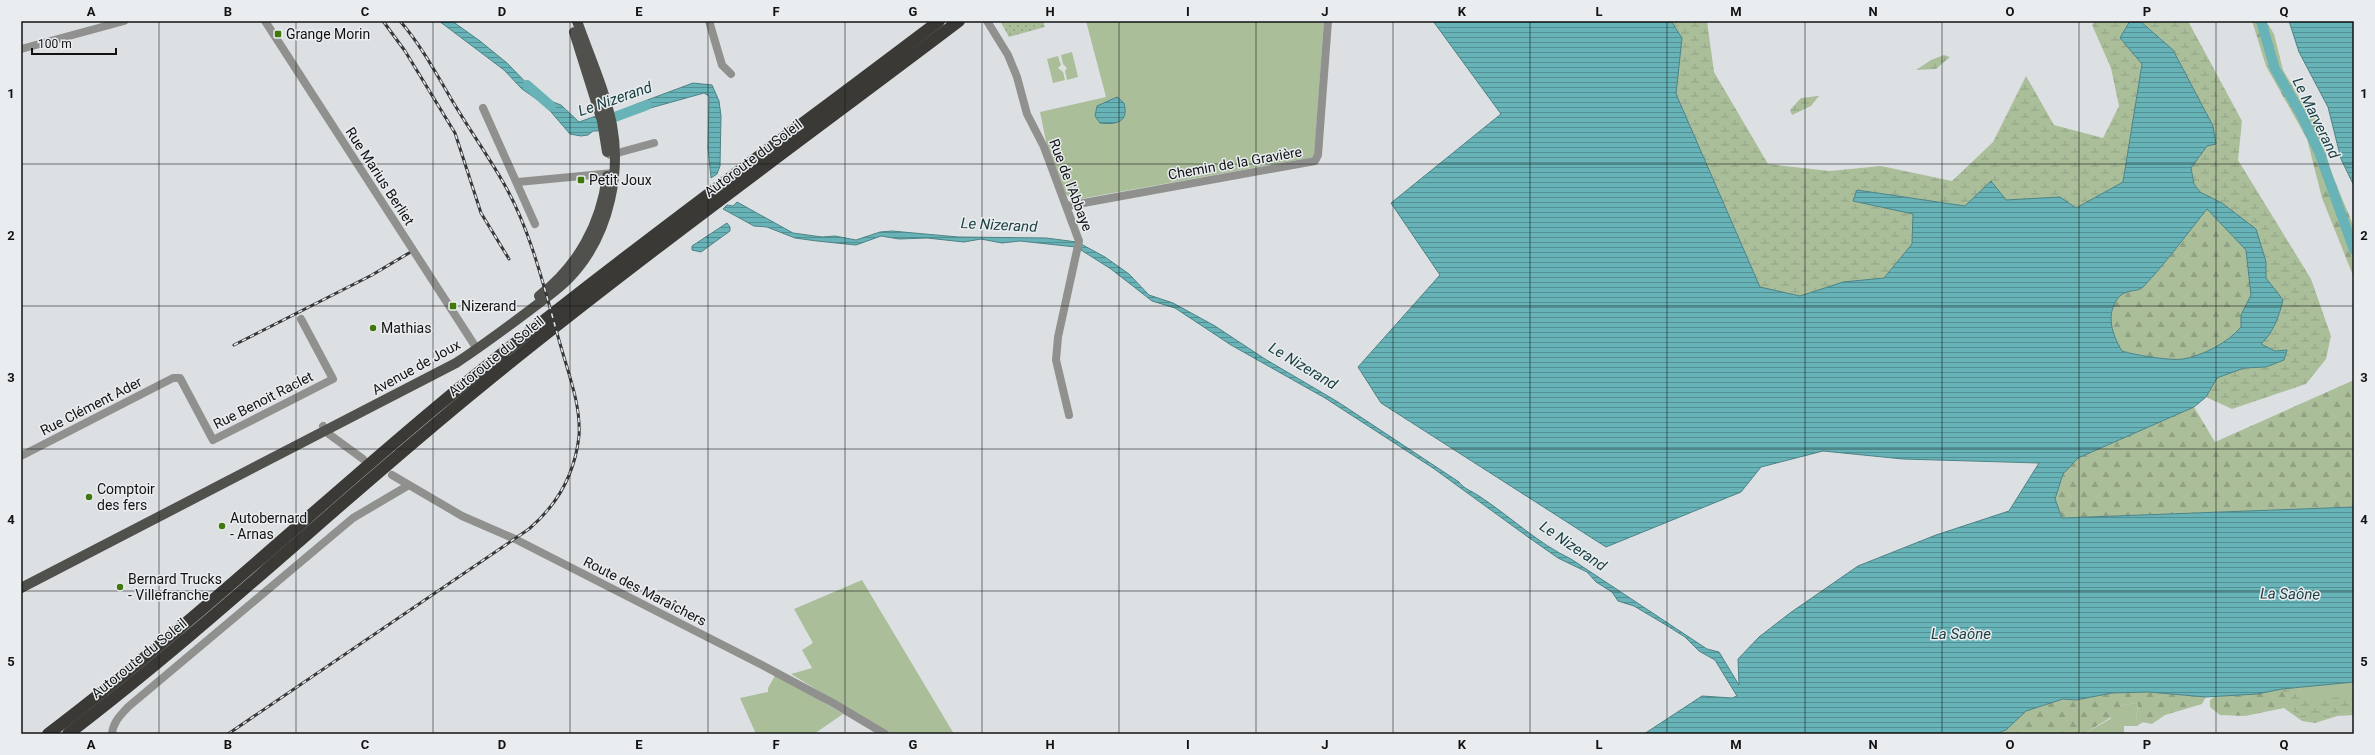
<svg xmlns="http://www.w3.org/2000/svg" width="2375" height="755" font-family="Roboto,sans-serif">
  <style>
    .green { fill: #aabe9a }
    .forest { fill: url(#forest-firs) }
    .wetland { fill: url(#wetland-marsh) }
    .garden { fill: url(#garden-dots) }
    .water { fill: url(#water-rules); stroke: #4d8386; fill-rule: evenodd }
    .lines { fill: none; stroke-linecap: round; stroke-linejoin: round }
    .river { stroke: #67b3b7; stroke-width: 10 }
    .minor { stroke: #90908e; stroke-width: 8 }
    .major { stroke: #50504d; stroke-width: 10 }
    .highway { stroke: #3a3936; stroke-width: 12 }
    .rail-casing { stroke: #363839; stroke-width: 3 }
    .rail { stroke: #eaedf0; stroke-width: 1.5; stroke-dasharray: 4.5; stroke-linecap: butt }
    .grid { fill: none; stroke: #111213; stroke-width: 1; stroke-opacity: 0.55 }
    .poi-dot { fill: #40780c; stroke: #eaedf0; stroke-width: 1.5 }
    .labels { text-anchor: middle; stroke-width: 3; stroke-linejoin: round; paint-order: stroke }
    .poi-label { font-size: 14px; fill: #111213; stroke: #eaedf0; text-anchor: start }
    .street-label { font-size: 14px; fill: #111213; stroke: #eaedf0 }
    .water-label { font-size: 15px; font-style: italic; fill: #1c4143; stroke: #eaedf0 }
    .neatline { fill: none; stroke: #111213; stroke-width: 1.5 }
    .grid-label { font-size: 13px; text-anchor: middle; font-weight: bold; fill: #111213 }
  </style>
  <defs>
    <pattern id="forest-firs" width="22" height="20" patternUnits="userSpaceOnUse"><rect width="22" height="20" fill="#aabe9a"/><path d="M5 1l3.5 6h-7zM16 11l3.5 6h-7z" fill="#91a284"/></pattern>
    <pattern id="wetland-marsh" width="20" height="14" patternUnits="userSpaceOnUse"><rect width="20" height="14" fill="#aabe9a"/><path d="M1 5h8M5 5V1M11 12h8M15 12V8" fill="none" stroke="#91a284"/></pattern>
    <pattern id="garden-dots" width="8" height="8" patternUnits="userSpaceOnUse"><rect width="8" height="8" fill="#aabe9a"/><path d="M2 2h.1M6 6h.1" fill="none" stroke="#91a284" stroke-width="1.8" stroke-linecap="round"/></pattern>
    <pattern id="water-rules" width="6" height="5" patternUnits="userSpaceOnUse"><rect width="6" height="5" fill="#67b3b7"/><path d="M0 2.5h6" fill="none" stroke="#539094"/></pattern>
  </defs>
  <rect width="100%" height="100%" fill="#dde0e3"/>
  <!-- green -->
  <path class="green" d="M 1086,21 L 1324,21 L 1314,157 L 1074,200 L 1065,194 L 1047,146 L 1040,112 L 1106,97 Z
    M 1072,52 L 1078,77 L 1067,80 L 1065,71 L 1067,68 L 1063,64 L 1061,55 Z
    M 1058,56 L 1061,65 L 1058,68 L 1063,72 L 1065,80 L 1053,83 L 1047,59 Z
    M 862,580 L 954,734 L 889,734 L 791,674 L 812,668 L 802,650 L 813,643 L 794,609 Z
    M 776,674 L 843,714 L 814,734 L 756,734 L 740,698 L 768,692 L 768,688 Z
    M 2354,682 L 2354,715 L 2337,716 L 2350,712 L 2323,702 L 2308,701 L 2301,696 L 2300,687 Z
    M 2136,703 L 2138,705 L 2136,721 L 2143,722 L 2137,726 L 2124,726 L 2124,734 L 2084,734 L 2110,719 L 2120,706 Z"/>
  <!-- forest -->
  <path class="forest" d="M 2252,21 L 2266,21 L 2274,34 L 2283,70 L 2299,97 L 2315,118 L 2332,174 L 2354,227 L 2354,278 L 2322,198 L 2307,139 L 2266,66 Z
    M 2207,209 L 2246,250 L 2251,295 L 2241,315 L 2241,327 C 2229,342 2202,356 2183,359 C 2171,361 2134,355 2122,351 C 2114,338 2107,320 2114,305 C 2122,286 2136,294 2143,287 C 2166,263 2186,235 2207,209 Z
    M 2354,380 L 2354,507 L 2062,518 L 2055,499 L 2063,474 L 2078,458 L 2194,407 L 2215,442 Z
    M 2300,687 L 2301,696 L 2315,704 C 2329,698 2336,691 2349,702 L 2350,712 L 2315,723 L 2302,721 L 2284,708 L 2245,716 L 2220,715 L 2210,707 L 2210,700 L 2214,697 Z
    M 2148,692 L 2206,697 L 2202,704 L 2165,715 L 2152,724 L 2136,721 L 2138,705 L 2136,703 L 2120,706 L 2121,711 L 2084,734 L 1994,734 L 2006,730 L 2026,711 L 2063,699 L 2076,700 L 2112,693 Z"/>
  <!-- wetland -->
  <path class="wetland" d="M 1671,21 L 1707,21 L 1714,72 L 1768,164 L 1830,171 L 1881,166 L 1952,181 L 1993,142 L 2026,76 L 2054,125 L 2103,138 L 2119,106 L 2111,68 L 2092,25 L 2095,21 L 2130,21 L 2120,38 L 2142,64 L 2123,182 L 2076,208 L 2060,197 L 2006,200 L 1965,206 L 1857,190 L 1853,201 L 1913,214 L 1912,244 L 1884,278 L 1843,282 L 1800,296 L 1760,287 L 1676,94 L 1682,38 Z
    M 2140,21 L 2188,21 L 2242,121 L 2238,160 L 2311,279 L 2331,336 L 2326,359 L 2306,384 L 2232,409 L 2206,397 L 2217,378 L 2244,368 L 2266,367 L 2284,360 L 2287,350 L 2275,351 L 2260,344 L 2280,313 L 2283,300 L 2266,278 L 2266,262 L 2222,203 L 2200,192 L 2194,184 L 2191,168 L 2207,146 L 2213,126 L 2173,50 Z
    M 1944,55 L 1950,57 L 1936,69 L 1916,70 L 1931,60 Z
    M 1819,96 L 1811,106 L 1792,115 L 1790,110 L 1801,98 Z
    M 2300,687 L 2301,696 L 2309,701 L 2346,696 L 2354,699 L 2354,710 L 2350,712 C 2333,715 2308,723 2293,711 C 2288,706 2285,695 2282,689 Z"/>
  <!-- garden -->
  <path class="garden" d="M 1000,21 L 1043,21 L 1045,27 L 1009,37 Z"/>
  <!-- water -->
  <path class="water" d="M 439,21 L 452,21 L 480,41 L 507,63 L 540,97 L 561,105 L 579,122 L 599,115 L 603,125 L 598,131 L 593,131 L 588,135 L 581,136 L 570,134 L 545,105 L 522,89 L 504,70 Z
    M 1433,21 L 1671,21 L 1682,38 L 1676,94 L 1760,287 L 1800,296 L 1843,282 L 1884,278 L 1912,244 L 1913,214 L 1853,201 L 1857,190 L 1965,206 L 1991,181 L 2006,200 L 2060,197 L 2076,208 L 2123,182 L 2142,64 L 2120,38 L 2130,21 L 2140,21 L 2173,50 L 2213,126 L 2216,144 L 2207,146 L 2191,168 L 2194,184 L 2200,192 L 2222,203 L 2256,229 L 2266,262 L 2266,278 L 2283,300 C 2279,317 2273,333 2261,344 L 2275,351 L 2287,350 L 2284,360 L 2266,367 L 2244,368 L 2217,378 L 2206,397 L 2194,407 L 2078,458 L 2063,474 L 2055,499 L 2062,518 L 2354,507 L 2354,682 L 2282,689 L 2257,694 L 2206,697 L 2148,692 L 2112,693 L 2076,700 L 2063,699 L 2026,711 L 2006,730 L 1994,734 L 1644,734 L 1702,696 L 1732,698 L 1737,696 L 1715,660 L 1699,651 L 1685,637 L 1666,625 L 1634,606 L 1618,601 L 1612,592 L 1596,582 L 1587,572 L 1558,558 L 1528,537 L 1433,468 L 1325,398 L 1231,345 L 1175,308 L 1152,301 L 1111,269 L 1081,250 L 1081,244 L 1105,257 L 1129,274 L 1149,295 L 1173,303 L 1215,326 L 1265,359 L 1338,402 L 1459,482 C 1464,489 1472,491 1479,496 C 1510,516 1537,543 1571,559 L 1707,649 L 1719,652 L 1739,685 L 1738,659 L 1759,637 L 1790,613 L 1858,566 L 1936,535 L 2009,511 L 2039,463 L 1903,459 L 1823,451 L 1761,467 L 1741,492 L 1606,547 L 1381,403 L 1358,367 L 1440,275 L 1391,203 L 1501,114 ZM 2207,209 L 2246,250 L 2251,295 L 2241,315 L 2241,327 C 2229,342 2202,356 2183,359 C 2171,361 2134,355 2122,351 C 2114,338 2107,320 2114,305 C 2122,286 2136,294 2143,287 C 2166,263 2186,235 2207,209 Z
    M 2289,21 L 2354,21 L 2354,186 L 2341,159 L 2328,107 L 2299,52 Z
    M 693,83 L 712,85 L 719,101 L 721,116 L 720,166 L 717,174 L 711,178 L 708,148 L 709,96 L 704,93 L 636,112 L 634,105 Z
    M 1117,97 L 1124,103 C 1129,122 1117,125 1100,123 L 1095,116 L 1097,106 Z
    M 737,202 L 793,233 L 822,237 L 835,236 L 856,240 L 880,232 L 892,231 L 958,237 L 1046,238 L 1077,242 L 1076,247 L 1020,241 L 1002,243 L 981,239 L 964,242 L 927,238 L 899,239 L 881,236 L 856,245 L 817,241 L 795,238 L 767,227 L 754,226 L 723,209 L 727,205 L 733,206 Z
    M 727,223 L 730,227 L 730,231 L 701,252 L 692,250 L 692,246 Z"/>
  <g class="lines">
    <!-- river -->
    <path class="river" d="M 2261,21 L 2275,69 L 2302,116 L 2319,152 L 2354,250
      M 527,85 L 551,106
      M 604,121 L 647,105"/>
    <!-- minor -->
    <path class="minor" d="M 265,21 L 477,349
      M 709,21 L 722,65 L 731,74
      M 987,21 L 1008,55 L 1017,77 L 1027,114 L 1044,147 L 1079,241 L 1058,337 L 1056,360 L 1069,415
      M 21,49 L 124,21
      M 483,108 L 535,224
      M 610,155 L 654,143
      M 518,182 L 613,173
      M 1067,206 L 1315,161 L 1318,155 L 1328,21
      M 323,426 L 326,432 L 363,459
      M 21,456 L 173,378 L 180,378 L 213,440 L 333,379 L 301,319
      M 392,475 L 462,516 L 515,539 L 762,665 L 833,703 L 885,734
      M 112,734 C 113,722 120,716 128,707 L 353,518 L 409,485"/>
    <!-- major -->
    <path class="major" d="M 574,32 L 602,121 L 607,152
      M 539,296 C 578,266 601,224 607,176
      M 21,588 L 456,363 C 482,346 506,328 530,310 C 547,297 565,285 578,268 C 609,230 621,173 612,125 C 605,90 589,55 577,21"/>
    <!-- highway -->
    <path class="highway" d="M 48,734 C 183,632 305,517 434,409 C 597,274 770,149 939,21
      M 68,734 C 211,625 341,500 480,387 C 636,260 799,142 959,21"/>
    <!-- rail casing -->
    <g class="rail-casing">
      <path id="rail" d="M 383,21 L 405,51 L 455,133 L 481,213 L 509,259
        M 234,345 L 372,275 L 409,253
        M 228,734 L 529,529 C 557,505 575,473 579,436 C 581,406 569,375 561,347 C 545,292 532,232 503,182 C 487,154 469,129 453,102 C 437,75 421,45 400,21"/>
    </g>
    <!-- rail -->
    <use href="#rail" class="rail"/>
  </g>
  <!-- grid -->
  <path class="grid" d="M 159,21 L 159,734M 296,21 L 296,734M 433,21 L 433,734M 570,21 L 570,734M 708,21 L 708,734M 845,21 L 845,734M 982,21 L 982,734M 1119,21 L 1119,734M 1256,21 L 1256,734M 1393,21 L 1393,734M 1530,21 L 1530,734M 1667,21 L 1667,734M 1805,21 L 1805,734M 1942,21 L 1942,734M 2079,21 L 2079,734M 2216,21 L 2216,734M 21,164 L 2354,164M 21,306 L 2354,306M 21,449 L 2354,449M 21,591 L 2354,591"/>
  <!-- markers -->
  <g class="poi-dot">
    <rect x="274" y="30" width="8" height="8" rx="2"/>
    <rect x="577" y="176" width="8" height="8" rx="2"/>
    <rect x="449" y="302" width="8" height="8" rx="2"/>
    <circle cx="373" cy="328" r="4"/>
    <circle cx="89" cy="497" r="4"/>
    <circle cx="222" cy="526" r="4"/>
    <circle cx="120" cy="587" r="4"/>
  </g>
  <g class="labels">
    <!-- poi labels -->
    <g class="poi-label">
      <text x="286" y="39">Grange Morin</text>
      <text x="589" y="185">Petit Joux</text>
      <text x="461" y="311">Nizerand</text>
      <text x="381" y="333">Mathias</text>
      <text x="97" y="494">Comptoir<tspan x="97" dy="16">des fers</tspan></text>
      <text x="230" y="523">Autobernard<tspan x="230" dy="16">- Arnas</tspan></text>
      <text x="128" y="584">Bernard Trucks<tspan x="128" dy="16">- Villefranche</tspan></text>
    </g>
    <!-- street labels -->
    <g class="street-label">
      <text transform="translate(753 158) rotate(-37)" y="5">Autoroute du Soleil</text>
      <text transform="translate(1235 163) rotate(-10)" y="5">Chemin de la Gravière</text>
      <text transform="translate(380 176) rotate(57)" y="5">Rue Marius Berliet</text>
      <text transform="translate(1071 185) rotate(69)" y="5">Rue de l'Abbaye</text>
      <text transform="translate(496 356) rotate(-39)" y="5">Autoroute du Soleil</text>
      <text transform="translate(416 367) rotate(-29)" y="5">Avenue de Joux</text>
      <text transform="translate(263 400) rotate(-27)" y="5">Rue Benoit Raclet</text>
      <text transform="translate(91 406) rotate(-27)" y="5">Rue Clément Ader</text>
      <text transform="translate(645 591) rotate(27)" y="5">Route des Maraîchers</text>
      <text transform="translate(139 658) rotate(-39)" y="5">Autoroute du Soleil</text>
    </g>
    <!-- water labels -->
    <g class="water-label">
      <text transform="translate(615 99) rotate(-19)" y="5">Le Nizerand</text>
      <text transform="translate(2316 118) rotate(64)" y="5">Le Marverand</text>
      <text transform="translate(999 225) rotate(3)" y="5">Le Nizerand</text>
      <text transform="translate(1303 366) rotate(31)" y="5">Le Nizerand</text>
      <text transform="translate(1573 546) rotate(34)" y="5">Le Nizerand</text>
      <text transform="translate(2290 594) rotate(1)" y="5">La Saône</text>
      <text x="1961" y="639">La Saône</text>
    </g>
  </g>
  <!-- border -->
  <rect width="2375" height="755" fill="none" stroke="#eaedf0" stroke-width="44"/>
  <!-- scale -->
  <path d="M32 48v6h84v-6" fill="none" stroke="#111213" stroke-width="2"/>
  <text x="38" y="48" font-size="12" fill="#111213" stroke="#eaedf0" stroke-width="3" paint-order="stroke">100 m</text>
  <rect x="22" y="22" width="2331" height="711" class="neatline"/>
  <g class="grid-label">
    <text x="91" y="16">A</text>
    <text x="228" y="16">B</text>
    <text x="365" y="16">C</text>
    <text x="502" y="16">D</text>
    <text x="639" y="16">E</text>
    <text x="776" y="16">F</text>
    <text x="913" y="16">G</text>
    <text x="1050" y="16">H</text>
    <text x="1188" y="16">I</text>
    <text x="1325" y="16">J</text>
    <text x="1462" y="16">K</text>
    <text x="1599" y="16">L</text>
    <text x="1736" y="16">M</text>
    <text x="1873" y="16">N</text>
    <text x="2010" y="16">O</text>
    <text x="2147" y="16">P</text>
    <text x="2284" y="16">Q</text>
    <text x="11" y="98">1</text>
    <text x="2364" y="98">1</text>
    <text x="11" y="240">2</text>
    <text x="2364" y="240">2</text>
    <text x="11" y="382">3</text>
    <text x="2364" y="382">3</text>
    <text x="11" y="524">4</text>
    <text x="2364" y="524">4</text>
    <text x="11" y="666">5</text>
    <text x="2364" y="666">5</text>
    <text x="91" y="749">A</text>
    <text x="228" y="749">B</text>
    <text x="365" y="749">C</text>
    <text x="502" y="749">D</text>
    <text x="639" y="749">E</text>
    <text x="776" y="749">F</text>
    <text x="913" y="749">G</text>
    <text x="1050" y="749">H</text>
    <text x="1188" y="749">I</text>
    <text x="1325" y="749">J</text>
    <text x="1462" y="749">K</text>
    <text x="1599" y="749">L</text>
    <text x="1736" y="749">M</text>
    <text x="1873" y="749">N</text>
    <text x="2010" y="749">O</text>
    <text x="2147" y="749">P</text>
    <text x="2284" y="749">Q</text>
  </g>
</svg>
